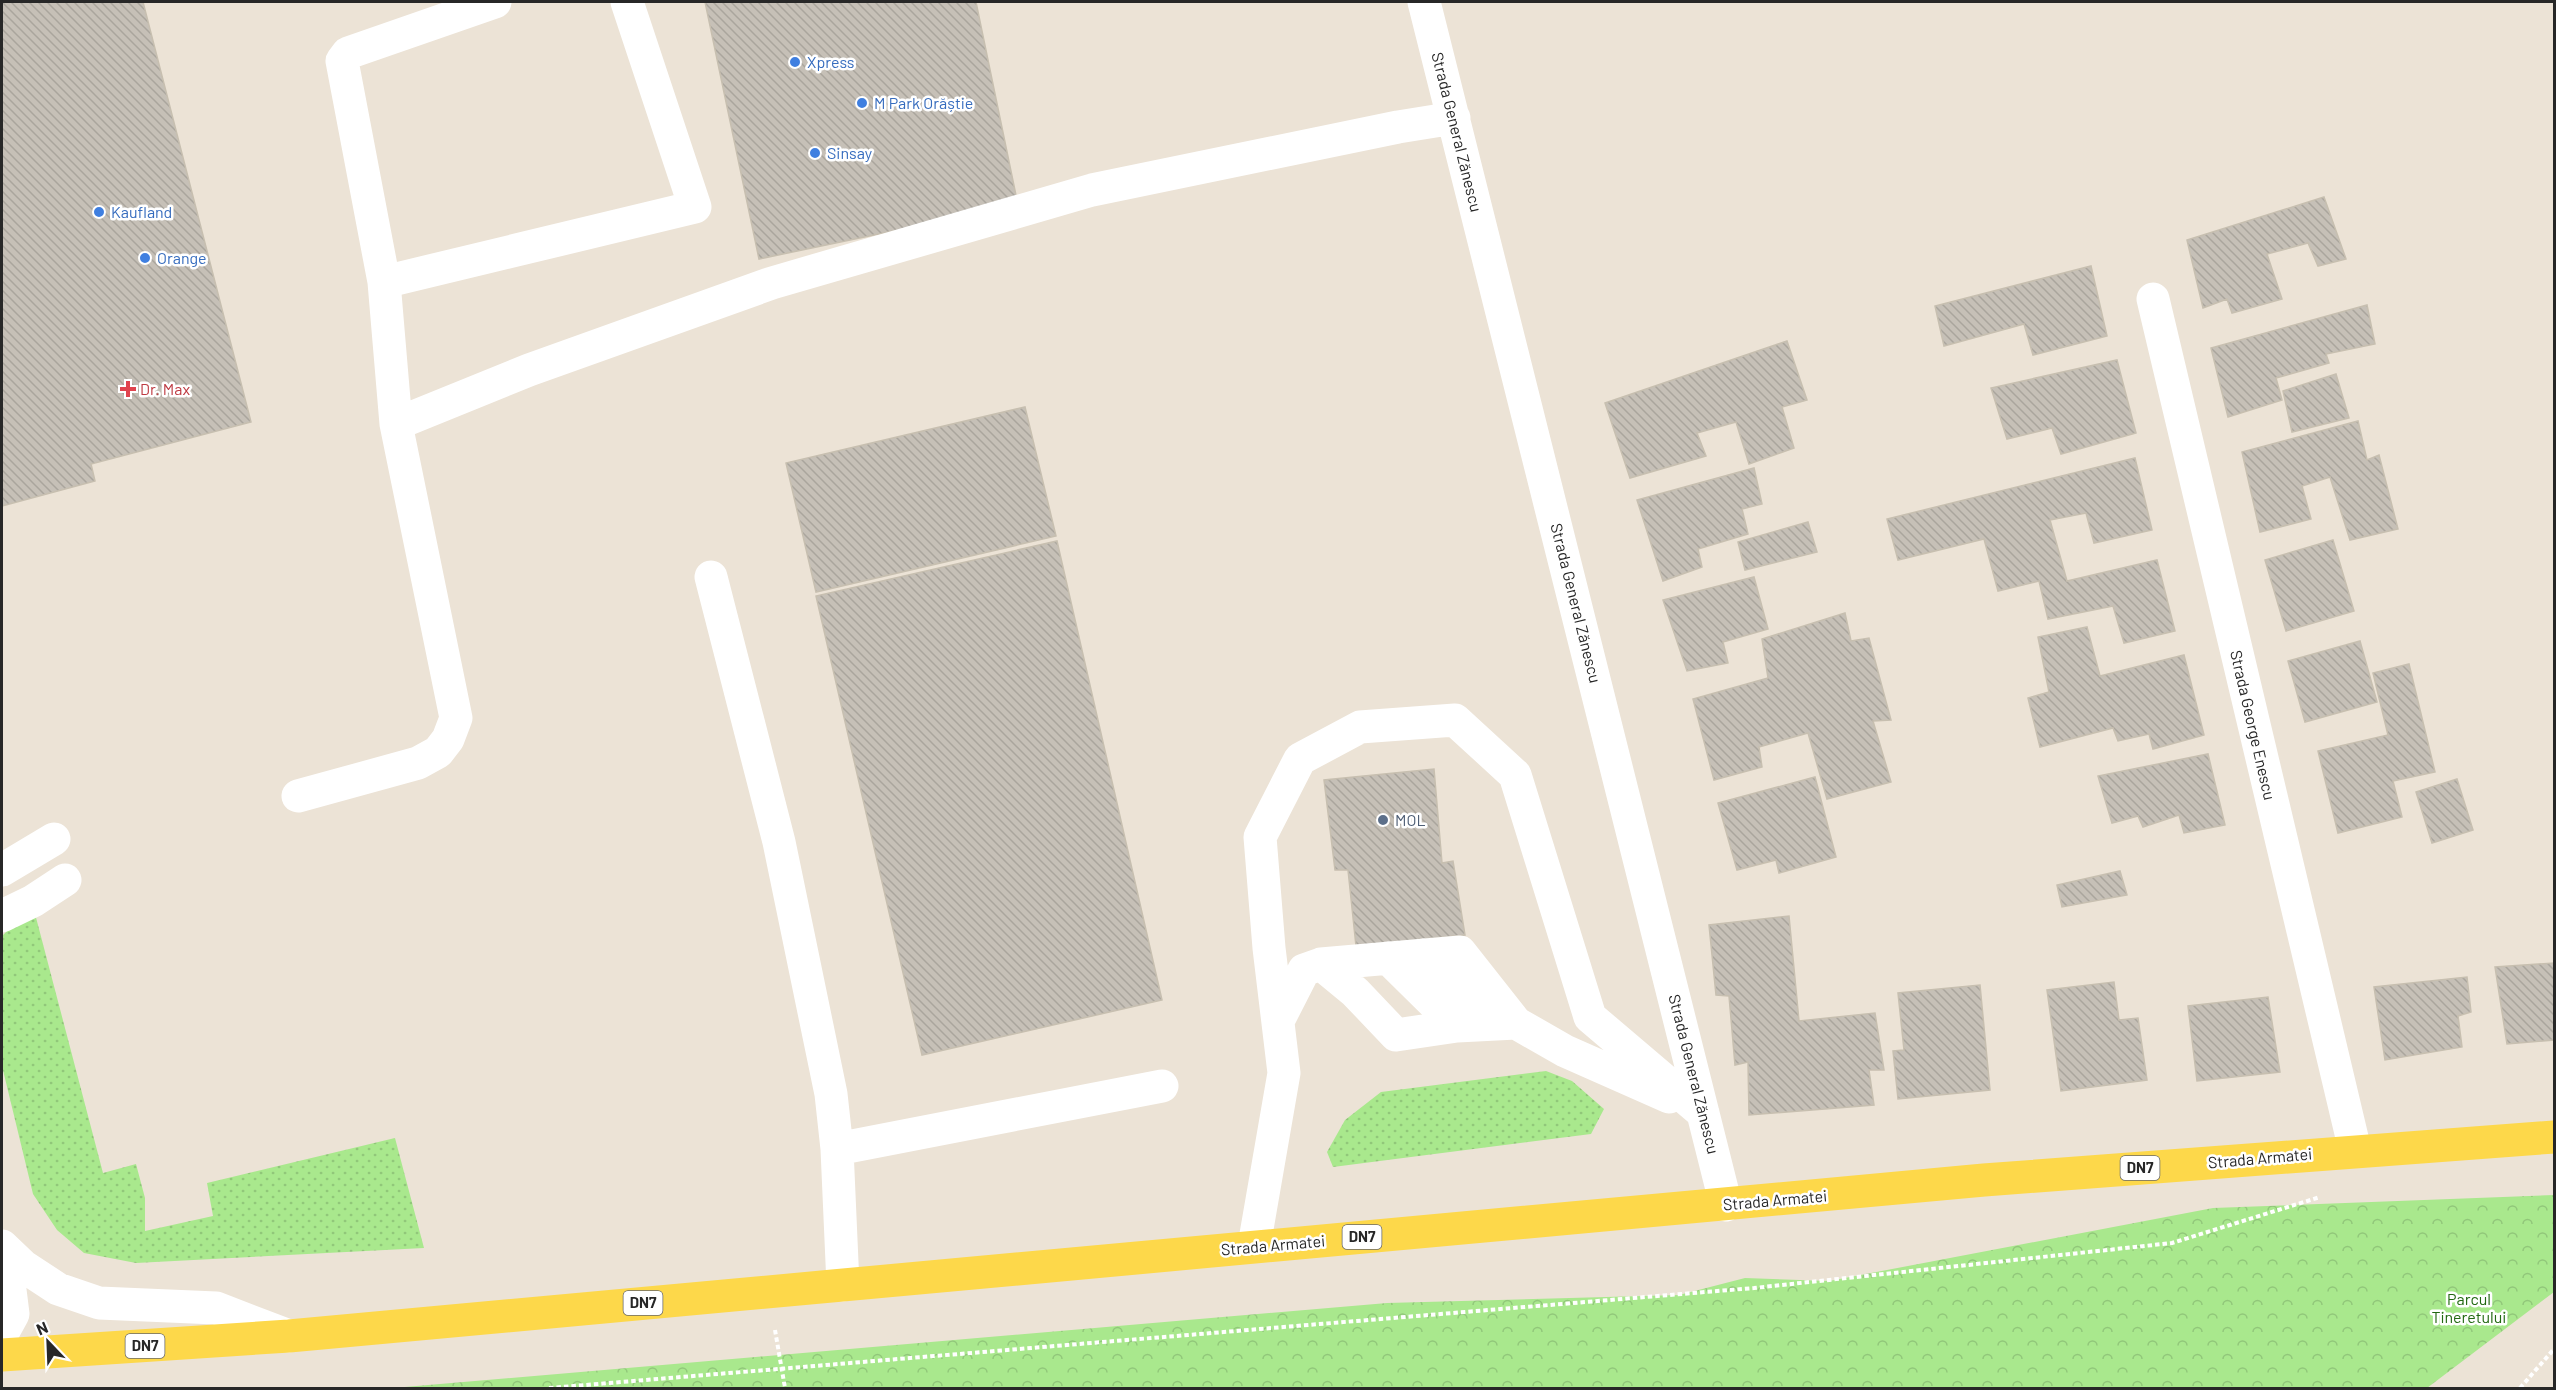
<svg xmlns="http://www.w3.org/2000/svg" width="2556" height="1390" font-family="Barlow,sans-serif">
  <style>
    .green { fill: url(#green-dots) }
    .forest { fill: url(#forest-crowns) }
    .building { fill: url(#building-back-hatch); stroke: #c7bfb0; stroke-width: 1.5 }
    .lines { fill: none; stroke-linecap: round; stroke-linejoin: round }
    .path { stroke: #fff; stroke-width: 4; stroke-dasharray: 4.5 3; stroke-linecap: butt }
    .minor { stroke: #fff; stroke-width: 33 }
    .major { stroke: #fdd84a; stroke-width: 33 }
    .shop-dot { fill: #3f7fe0; stroke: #fff; stroke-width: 2 }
    .health-dot { fill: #e0444e; stroke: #fff; stroke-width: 2 }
    .service-dot { fill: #5c6f8a; stroke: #fff; stroke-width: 2 }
    .labels { text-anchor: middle; stroke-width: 5; stroke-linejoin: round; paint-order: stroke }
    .shield { fill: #fff; stroke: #686868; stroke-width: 1.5 }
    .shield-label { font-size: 15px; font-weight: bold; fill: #272727 }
    .shop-label { font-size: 16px; fill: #366cbe; stroke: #fff; text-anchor: start }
    .street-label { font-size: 16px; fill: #272727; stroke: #fff }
    .health-label { font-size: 16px; fill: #be3a42; stroke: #fff; text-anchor: start }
    .service-label { font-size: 16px; fill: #4e5e75; stroke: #fff; text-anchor: start }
    .park-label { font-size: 16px; fill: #226912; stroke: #fff }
  </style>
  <defs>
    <pattern id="green-dots" width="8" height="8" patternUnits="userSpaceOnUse" patternTransform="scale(1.5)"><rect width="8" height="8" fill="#a9e88d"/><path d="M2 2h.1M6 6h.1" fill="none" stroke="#91c77a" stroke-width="1.8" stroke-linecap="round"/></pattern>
    <pattern id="forest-crowns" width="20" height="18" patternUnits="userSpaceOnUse" patternTransform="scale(1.5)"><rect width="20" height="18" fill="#a9e88d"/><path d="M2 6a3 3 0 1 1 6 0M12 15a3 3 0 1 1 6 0" fill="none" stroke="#91c77a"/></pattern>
    <pattern id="building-back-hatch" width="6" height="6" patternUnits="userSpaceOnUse" patternTransform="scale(1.5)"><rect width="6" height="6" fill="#c6c0b7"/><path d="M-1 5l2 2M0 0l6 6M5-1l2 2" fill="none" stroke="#aaa59d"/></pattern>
  </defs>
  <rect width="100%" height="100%" fill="#ece3d6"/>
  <!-- green -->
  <path class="green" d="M 33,906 L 103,1173 L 136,1164 L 145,1198 L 145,1231 L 213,1216 L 207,1183 L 395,1138 L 424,1248 L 136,1263 L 84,1253 L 57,1230 L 33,1194 L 2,1066 L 2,936 Z
    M 1546,1071 L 1572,1081 L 1604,1109 L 1591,1134 L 1333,1167 L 1327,1152 L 1345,1120 L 1381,1092 Z"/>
  <!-- forest -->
  <path class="forest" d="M 2554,1195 L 2554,1292 L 2427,1388 L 393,1388 L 1387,1303 L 1679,1295 L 1745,1278 L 1829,1281 L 2213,1208 Z"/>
  <!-- building -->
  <path class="building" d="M 2,2 L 143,2 L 251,422 L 91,464 L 95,481 L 2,506 Z
    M 705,2 L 976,2 L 1018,205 L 759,259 Z
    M 2324,197 L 2346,259 L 2318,266 L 2308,243 L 2267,254 L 2282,299 L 2232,313 L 2227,299 L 2203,308 L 2187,240 Z
    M 2091,266 L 2107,336 L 2033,355 L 2024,324 L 1944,346 L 1935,306 Z
    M 2367,305 L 2375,344 L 2326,354 L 2329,363 L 2276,378 L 2282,400 L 2228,417 L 2211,348 Z
    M 1787,341 L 1807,400 L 1782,407 L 1794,448 L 1749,464 L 1736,422 L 1697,433 L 1706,456 L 1630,478 L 1605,403 Z
    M 2117,360 L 2136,433 L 2061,454 L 2052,428 L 2007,439 L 1991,388 Z
    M 2336,374 L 2349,418 L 2292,432 L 2283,391 Z
    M 1025,407 L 1056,536 L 816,592 L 786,463 Z
    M 2358,421 L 2367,460 L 2379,455 L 2398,529 L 2350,540 L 2330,477 L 2302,486 L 2311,519 L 2260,532 L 2242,452 Z
    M 2135,458 L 2152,530 L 2094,543 L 2086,513 L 2050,520 L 2067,581 L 2157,560 L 2175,631 L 2124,643 L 2113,606 L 2048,619 L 2039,581 L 1998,591 L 1984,539 L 1898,560 L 1887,519 Z
    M 1754,468 L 1762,504 L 1742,509 L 1748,534 L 1698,549 L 1702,567 L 1663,581 L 1637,500 Z
    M 1808,522 L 1817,552 L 1745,570 L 1738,542 Z
    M 2333,540 L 2354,611 L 2286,631 L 2265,560 Z
    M 1057,541 L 1162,1000 L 922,1055 L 816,596 Z
    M 1754,577 L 1768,629 L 1723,642 L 1728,663 L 1687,671 L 1663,600 Z
    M 1845,613 L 1851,641 L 1869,638 L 1891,720 L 1873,721 L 1891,782 L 1827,799 L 1808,733 L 1759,747 L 1762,767 L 1714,780 L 1693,699 L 1768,678 L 1762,639 Z
    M 2087,627 L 2100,676 L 2184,655 L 2204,735 L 2153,749 L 2149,734 L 2118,741 L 2113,728 L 2040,747 L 2028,698 L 2049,692 L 2038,637 Z
    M 2360,641 L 2377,702 L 2305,722 L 2288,661 Z
    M 2409,664 L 2435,772 L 2393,781 L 2402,817 L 2338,833 L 2318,751 L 2388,735 L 2373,673 Z
    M 2208,754 L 2225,825 L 2184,833 L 2179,815 L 2143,827 L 2138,816 L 2112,823 L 2098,776 Z
    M 1434,769 L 1442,863 L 1453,861 L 1465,935 L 1356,946 L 1348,870 L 1335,870 L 1324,780 Z
    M 1815,777 L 1836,857 L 1779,873 L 1776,860 L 1737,870 L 1718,803 Z
    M 2457,779 L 2473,830 L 2432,843 L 2416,792 Z
    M 2120,871 L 2127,895 L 2062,907 L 2057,885 Z
    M 1789,916 L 1799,1021 L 1875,1013 L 1884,1070 L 1869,1070 L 1874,1105 L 1749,1115 L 1748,1062 L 1735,1065 L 1729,996 L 1716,995 L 1709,925 Z
    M 2554,963 L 2554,1040 L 2507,1044 L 2495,967 Z
    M 2467,977 L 2471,1012 L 2458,1016 L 2462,1047 L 2385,1060 L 2374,987 Z
    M 2114,982 L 2119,1020 L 2138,1018 L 2147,1080 L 2061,1091 L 2047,990 Z
    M 1980,985 L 1990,1090 L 1898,1099 L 1893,1051 L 1904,1050 L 1898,993 Z
    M 2268,997 L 2280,1072 L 2197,1081 L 2188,1006 Z"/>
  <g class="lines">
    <!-- path -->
    <path class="path" d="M 775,1330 L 785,1388
      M 549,1388 L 1754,1288 L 2172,1243 L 2320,1197
      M 2520,1388 L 2554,1349"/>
    <!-- minor -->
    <path class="minor" d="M 1424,2 L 1726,1205
      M 384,282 L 695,207 L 627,2
      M 2153,299 L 2355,1150
      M 396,424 L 384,282 L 342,61 L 348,53 L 495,2
      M 711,577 L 779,842 L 831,1094 L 837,1149 L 843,1285
      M 298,796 L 418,763 L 438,752 L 448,739 L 456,718 L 396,424 L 529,370 L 772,283 L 1092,190 L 1398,127 L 1454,118
      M 2,870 L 54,839
      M 2,916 L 33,901 L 65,880
      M 1423,955 L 1473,1001 L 1499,1014
      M 1388,958 L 1457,1026
      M 1321,964 L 1355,992 L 1396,1035 L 1457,1026 L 1516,1023 L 1565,1051 L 1669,1097
      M 1278,1021 L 1304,970 L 1321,964 L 1460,952 L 1516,1023
      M 837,1149 L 1162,1086
      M 2,1246 L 23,1266 L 58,1289 L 99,1303 L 216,1308 L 289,1336
      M 1254,1246 L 1284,1073 L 1269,948 L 1260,837 L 1300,759 L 1360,727 L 1455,720 L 1515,775 L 1590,1017 L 1703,1113
      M 2,1263 L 9,1282 L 13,1314 L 2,1334"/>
    <!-- major -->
    <path class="major" d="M 2,1355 L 289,1336 L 1984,1180 L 2554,1137"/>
  </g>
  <!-- markers -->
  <g class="shop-dot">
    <circle cx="795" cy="62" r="6"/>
    <circle cx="862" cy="103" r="6"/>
    <circle cx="815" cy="153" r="6"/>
    <circle cx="99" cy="212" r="6"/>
    <circle cx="145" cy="258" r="6"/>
  </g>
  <path class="health-dot" d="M125 380h6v6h6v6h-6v6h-6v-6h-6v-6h6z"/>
  <circle class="service-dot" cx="1383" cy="820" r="6"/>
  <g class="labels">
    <!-- shield labels -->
    <g class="shield">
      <rect x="2120.5" y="1156" width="39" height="24" rx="4.5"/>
      <rect x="1342.5" y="1225" width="39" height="24" rx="4.5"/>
      <rect x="623.5" y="1291" width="39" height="24" rx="4.5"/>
      <rect x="125.5" y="1334" width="39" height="24" rx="4.5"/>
    </g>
    <g class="shield-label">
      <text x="2140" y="1173">DN7</text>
      <text x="1362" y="1242">DN7</text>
      <text x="643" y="1308">DN7</text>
      <text x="145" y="1351">DN7</text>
    </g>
    <!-- shop labels -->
    <g class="shop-label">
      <text x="807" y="68">Xpress</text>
      <text x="874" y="109">M Park Orăștie</text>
      <text x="827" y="159">Sinsay</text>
      <text x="111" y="218">Kaufland</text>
      <text x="157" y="264">Orange</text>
    </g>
    <!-- street labels -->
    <g class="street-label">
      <text transform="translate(1457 132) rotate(76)" y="6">Strada General Zănescu</text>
      <text transform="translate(1576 603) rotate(76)" y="6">Strada General Zănescu</text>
      <text transform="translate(2253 725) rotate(77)" y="6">Strada George Enescu</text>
      <text transform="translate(1694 1074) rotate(76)" y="6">Strada General Zănescu</text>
      <text transform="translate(2260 1158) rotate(-5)" y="6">Strada Armatei</text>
      <text transform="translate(1775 1200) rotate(-5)" y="6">Strada Armatei</text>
      <text transform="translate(1273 1245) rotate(-5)" y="6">Strada Armatei</text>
    </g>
    <!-- health labels -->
    <g class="health-label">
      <text x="140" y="395">Dr. Max</text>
    </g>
    <!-- service labels -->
    <g class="service-label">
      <text x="1395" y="826">MOL</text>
    </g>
    <!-- park labels -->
    <g class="park-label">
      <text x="2469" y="1305">Parcul<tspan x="2469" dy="18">Tineretului</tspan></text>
    </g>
  </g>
  <!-- border -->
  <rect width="2556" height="1390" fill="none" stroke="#272727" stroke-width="6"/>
  <!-- north arrow -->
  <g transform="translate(48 1342) rotate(337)" stroke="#ffffff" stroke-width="4.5" paint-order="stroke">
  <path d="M0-4.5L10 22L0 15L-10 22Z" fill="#272727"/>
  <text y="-9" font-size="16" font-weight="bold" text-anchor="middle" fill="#272727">N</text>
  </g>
</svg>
